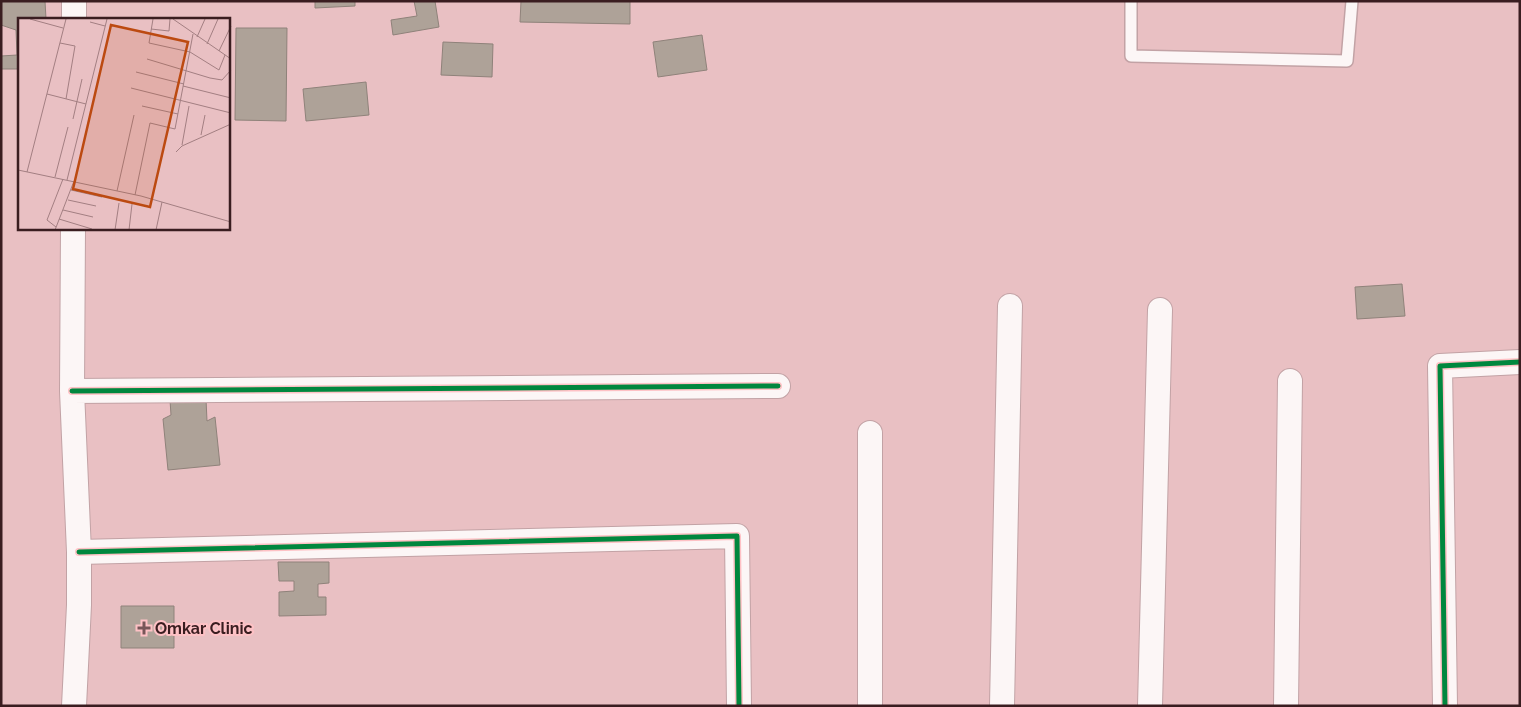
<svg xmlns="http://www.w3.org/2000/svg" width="1521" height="707" font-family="Raleway,sans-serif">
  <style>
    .building { fill: #aea298; stroke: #8f827a }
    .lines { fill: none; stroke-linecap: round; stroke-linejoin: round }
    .service-casing { stroke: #c2a2a5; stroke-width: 14 }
    .minor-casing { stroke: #c2a2a5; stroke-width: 26 }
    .service { stroke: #fcf6f6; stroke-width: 11 }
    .minor { stroke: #fcf6f6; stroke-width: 24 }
    .cycleway-casing { stroke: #fec1c5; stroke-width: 8 }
    .cycleway { stroke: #00873e; stroke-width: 5 }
    .poi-dot { fill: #775659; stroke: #fec1c5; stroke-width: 2 }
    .labels { text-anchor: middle; stroke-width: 4; stroke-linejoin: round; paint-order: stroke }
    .poi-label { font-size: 16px; font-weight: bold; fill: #3a1d20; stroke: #fec1c5; text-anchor: start }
    .inset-road { fill: none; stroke: #a37f82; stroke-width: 1 }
    .view { fill: #bc4a11; fill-opacity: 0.15; stroke: #bc4a11; stroke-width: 2.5 }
    .inset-edge { fill: none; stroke: #3a1d20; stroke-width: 2.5 }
  </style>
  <rect width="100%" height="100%" fill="#e9c0c3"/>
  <!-- building -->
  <path class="building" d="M 1,1 L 45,1 L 46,19 L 19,19 L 19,69 L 1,69 L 1,56 L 17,55 L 16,30 L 1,25 Z
    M 315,1 L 355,1 L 355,6 L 315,8 Z
    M 414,1 L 435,1 L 439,27 L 393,35 L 391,20 L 417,16 Z
    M 521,1 L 630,1 L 630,24 L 520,22 Z
    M 236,28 L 287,28 L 286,121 L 235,120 Z
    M 702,35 L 707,70 L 658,77 L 653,42 Z
    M 443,42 L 493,44 L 492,77 L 441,75 Z
    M 366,82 L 369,115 L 306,121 L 303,89 Z
    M 1402,284 L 1405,316 L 1357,319 L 1355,287 Z
    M 206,399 L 207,421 L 215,417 L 220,465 L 168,470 L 163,419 L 171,415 L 170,400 Z
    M 278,562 L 329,562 L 329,583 L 318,584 L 318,597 L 326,597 L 326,615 L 279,616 L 279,592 L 294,591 L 294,581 L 279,581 Z
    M 121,606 L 174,606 L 174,648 L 121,648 Z"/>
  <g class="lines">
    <!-- service casing -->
    <g class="service-casing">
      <path id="service" d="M 1131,1 L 1131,56 L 1347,61 L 1352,1"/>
    </g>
    <!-- minor casing -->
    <g class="minor-casing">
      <path id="minor" d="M 74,19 L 74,1
        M 73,229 L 72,391 L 79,552 L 79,605 L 74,706
        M 72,391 L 778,386
        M 870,433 L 870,706
        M 79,552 L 737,536 L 739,706
        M 1002,706 L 1010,306
        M 1150,706 L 1160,310
        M 1286,706 L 1290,381
        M 1445,706 L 1440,366 L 1520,362"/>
    </g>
    <!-- service -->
    <use href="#service" class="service"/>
    <!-- minor -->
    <use href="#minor" class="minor"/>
    <!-- cycleway casing -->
    <g class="cycleway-casing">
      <path id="cycleway" d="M 72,391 L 778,386
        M 79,552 L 737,536 L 739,706
        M 1445,706 L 1440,366 L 1520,362"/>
    </g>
    <!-- cycleway -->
    <use href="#cycleway" class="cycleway"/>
  </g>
  <!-- markers -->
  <path class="poi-dot" d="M141.5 620.5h5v5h5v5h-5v5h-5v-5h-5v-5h5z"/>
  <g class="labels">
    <!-- poi labels -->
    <g class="poi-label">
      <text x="155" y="634">Omkar Clinic</text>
    </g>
  </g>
  <!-- overview -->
  <g transform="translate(18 18)">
    <rect width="212" height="212" fill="#e9c0c3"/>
    <path class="inset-road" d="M 12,1 L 45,10M 135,1 L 131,25 L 172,34 L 201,52 L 207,37M 155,1 L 213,41M 72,4 L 87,8M 133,11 L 151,13 L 152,1M 179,19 L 187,1M 42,25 L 57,28 L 48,81M 189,26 L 200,1M 201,33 L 213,8M 129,41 L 192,60 L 204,62 L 213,52M 118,54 L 166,66M 165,68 L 213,80M 113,70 L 213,95M 29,76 L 68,86M 124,88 L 160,96M 55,101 L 64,61M 183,117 L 187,97M 164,127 L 171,88M 158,134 L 164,128 L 213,106M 0,152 L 123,178 L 213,204M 9,154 L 48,1M 37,159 L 50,109M 49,162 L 89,1M 53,172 L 84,179M 99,173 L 116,97M 117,177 L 132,105 L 157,111 L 175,16M 50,182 L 78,188M 45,192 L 75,199M 41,201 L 74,211M 38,209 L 29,202 L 45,161M 37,212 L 56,163M 97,212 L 101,185M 111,212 L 114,186M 138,212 L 144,184"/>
    <path class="view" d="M 93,7 L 170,24 L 132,189 L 55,171 Z"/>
    <rect width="212" height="212" class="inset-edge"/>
  </g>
  <!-- border -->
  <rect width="1521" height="707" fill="none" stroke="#3a1d20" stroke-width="5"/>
</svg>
